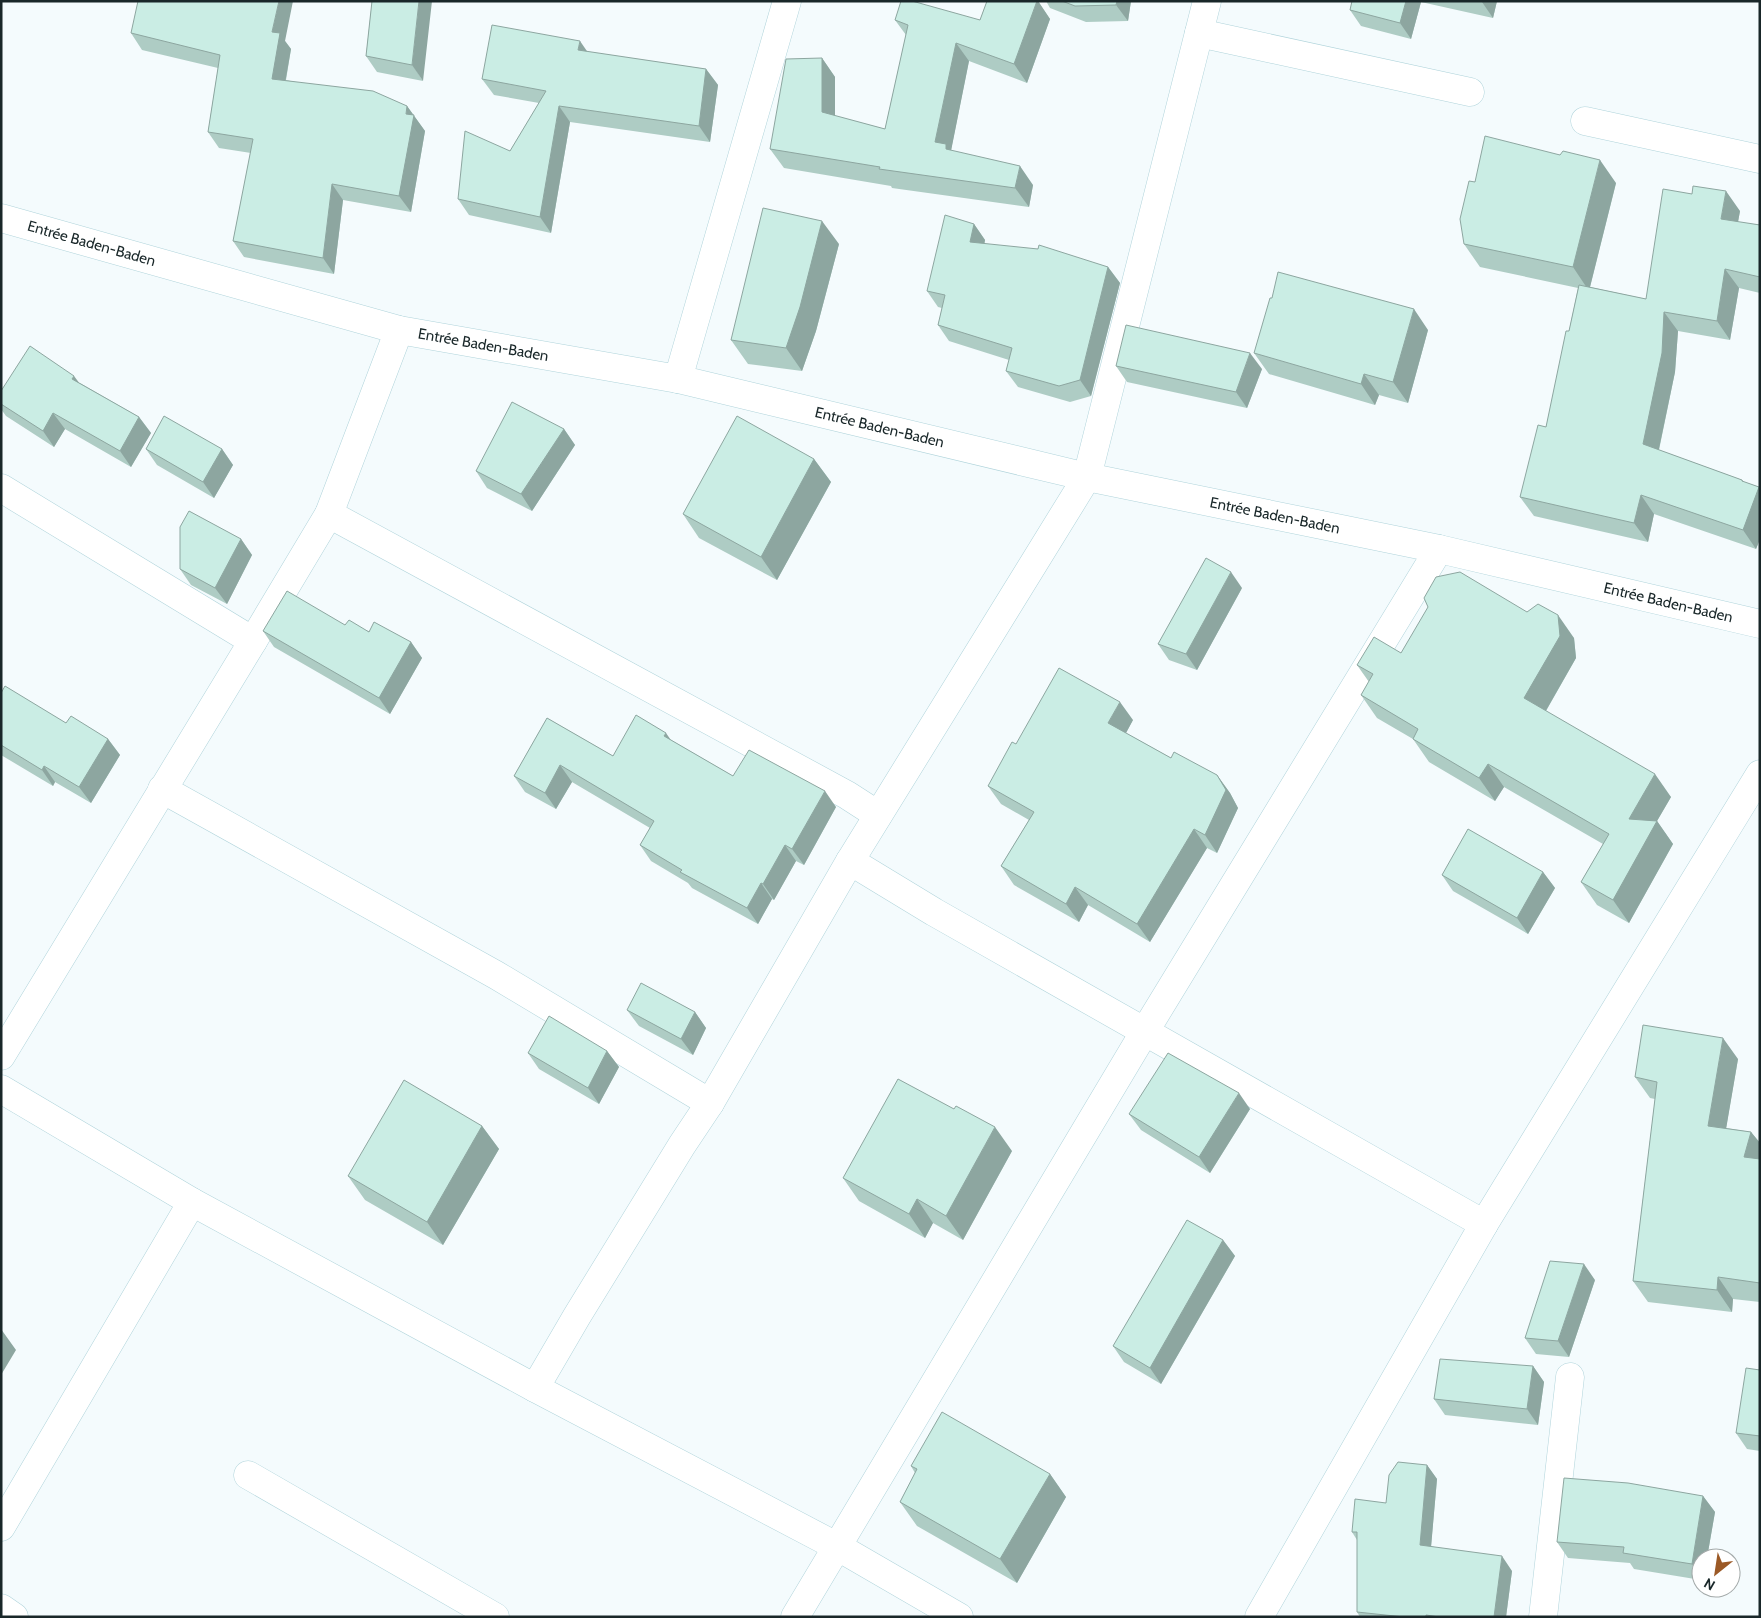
<svg xmlns="http://www.w3.org/2000/svg" width="1761" height="1618" font-family="Cabin,sans-serif">
  <style>
    .lines { fill: none; stroke-linecap: round; stroke-linejoin: round }
    .minor-casing { stroke: #b0d4db; stroke-width: 29 }
    .minor { stroke: #fff; stroke-width: 28 }
    .wall { fill: #aeccc4 }
    .shaded-wall { fill: #8da6a0 }
    .building { fill: #caede4; stroke: #8da6a0 }
    .labels { text-anchor: middle; stroke-width: 4; stroke-linejoin: round; paint-order: stroke }
    .street-label { font-size: 15px; fill: #192729; stroke: #fff }
  </style>
  <rect width="100%" height="100%" fill="#f4fbfd"/>
  <g class="lines">
    <!-- minor casing -->
    <g class="minor-casing">
      <g id="minor">
        <path d="M 1199,33 L 1470,92"/>
        <path d="M 1585,121 L 1760,159"/>
        <path id="s1" d="M 1,218 L 399,330 L 678,379 L 1087,477 L 1439,549 L 1760,624"/>
        <path d="M 678,379 L 787,1"/>
        <path d="M 1,488 L 253,641"/>
        <path d="M 329,514 L 847,795 L 878,815"/>
        <path d="M 162,789 L 496,975 L 710,1103"/>
        <path d="M 850,861 L 934,912 L 1484,1224"/>
        <path d="M 1,1056 L 253,641 L 329,514 L 399,330"/>
        <path d="M 1,1089 L 192,1202 L 535,1388 L 838,1547 L 959,1617"/>
        <path d="M 535,1388 L 577,1316 L 682,1145 L 710,1103 L 850,861 L 1087,477 L 1207,1"/>
        <path d="M 248,1475 L 495,1617"/>
        <path d="M 1,1527 L 192,1202"/>
        <path d="M 1,1608 L 14,1617"/>
        <path d="M 795,1617 L 1145,1031 L 1439,549"/>
        <path d="M 1259,1617 L 1484,1224 L 1760,774"/>
        <path d="M 1543,1617 L 1570,1377"/>
      </g>
    </g>
    <!-- minor -->
    <use href="#minor" class="minor"/>
  </g>
  <!-- wall -->
  <path class="wall" d="M 372,1 L 423,81 L 377,72 L 366,56 Z
    M 987,1 L 1038,1 L 1050,19 L 1027,83 L 969,61 L 951,150 L 1033,185 L 1029,207 L 892,188 L 891,186 L 784,168 L 770,149 L 822,58 L 835,77 L 835,116 L 885,129 L 906,35 L 895,20 L 980,20 Z
    M 1046,1 L 1131,1 L 1128,21 L 1086,22 L 1050,8 Z
    M 1352,1 L 1497,1 L 1493,18 L 1421,2 L 1411,39 L 1361,26 L 1350,10 Z
    M 131,33 L 285,41 L 291,49 L 286,80 L 407,106 L 425,131 L 411,212 L 343,200 L 334,274 L 244,257 L 233,241 L 251,153 L 219,148 L 208,132 L 218,68 L 142,50 Z
    M 587,52 L 706,69 L 718,85 L 710,142 L 570,122 L 551,233 L 469,215 L 458,199 L 510,151 L 539,103 L 494,95 L 482,79 Z
    M 1475,182 L 1616,183 L 1590,287 L 1646,299 L 1740,211 L 1738,222 L 1760,225 L 1760,293 L 1739,288 L 1730,340 L 1678,331 L 1675,372 L 1659,450 L 1742,480 L 1744,482 L 1759,487 L 1760,489 L 1760,539 L 1756,549 L 1654,514 L 1648,542 L 1534,516 L 1520,497 L 1546,427 L 1569,331 L 1578,288 L 1480,267 L 1464,244 Z
    M 974,224 L 985,240 L 984,244 L 1108,267 L 1120,283 L 1091,396 L 1070,402 L 1018,387 L 1006,371 L 1009,360 L 949,341 L 938,325 L 942,308 L 938,307 L 927,291 Z
    M 839,244 L 816,331 L 802,371 L 748,364 L 731,340 Z
    M 1428,330 L 1408,403 L 1379,395 L 1375,405 L 1269,374 L 1254,353 Z
    M 1116,366 L 1262,369 L 1247,408 L 1127,382 Z
    M 80,383 L 139,417 L 151,433 L 131,467 L 65,429 L 54,447 L 6,416 L 1,409 L 1,391 Z
    M 564,429 L 575,445 L 532,511 L 487,488 L 476,471 Z
    M 146,449 L 222,449 L 233,465 L 214,498 L 157,465 Z
    M 814,459 L 831,482 L 777,580 L 699,538 L 683,514 Z
    M 241,539 L 252,555 L 227,604 L 191,585 L 180,569 Z
    M 1242,588 L 1197,670 L 1169,660 L 1158,644 Z
    M 1527,612 L 1574,638 L 1576,658 L 1546,711 L 1671,797 L 1657,821 L 1673,844 L 1629,923 L 1597,905 L 1581,882 L 1603,844 L 1504,787 L 1495,801 L 1429,762 L 1413,739 L 1377,718 L 1361,695 L 1369,682 L 1357,665 L 1401,653 Z
    M 345,625 L 411,642 L 422,658 L 390,714 L 274,647 L 263,631 Z
    M 1,693 L 66,723 L 108,739 L 120,755 L 91,803 L 55,782 L 53,786 L 1,755 Z
    M 547,718 L 613,756 L 671,740 L 733,776 L 836,807 L 804,865 L 796,861 L 774,900 L 772,899 L 758,924 L 692,888 L 688,883 L 651,861 L 640,845 L 650,828 L 572,782 L 556,809 L 525,792 L 514,776 Z
    M 1133,720 L 1126,733 L 1171,758 L 1217,775 L 1230,793 L 1238,808 L 1217,853 L 1207,848 L 1150,942 L 1088,905 L 1079,922 L 1014,885 L 1001,866 L 1029,820 L 1001,804 L 988,786 L 1016,744 Z
    M 1543,872 L 1555,888 L 1528,934 L 1453,891 L 1442,875 Z
    M 627,1010 L 695,1012 L 706,1028 L 693,1055 L 639,1026 Z
    M 607,1051 L 619,1067 L 599,1104 L 539,1069 L 528,1053 Z
    M 1738,1059 L 1726,1128 L 1751,1132 L 1760,1143 L 1760,1302 L 1733,1299 L 1732,1312 L 1648,1302 L 1633,1281 L 1655,1099 L 1650,1098 L 1635,1077 Z
    M 1250,1109 L 1210,1173 L 1141,1130 L 1129,1114 Z
    M 482,1126 L 499,1149 L 443,1245 L 365,1200 L 348,1176 Z
    M 1012,1151 L 963,1240 L 933,1223 L 925,1238 L 859,1201 L 843,1178 Z
    M 1223,1240 L 1235,1256 L 1161,1384 L 1124,1362 L 1113,1346 Z
    M 1595,1280 L 1569,1357 L 1536,1354 L 1525,1338 Z
    M 1533,1366 L 1544,1382 L 1538,1425 L 1445,1415 L 1434,1399 Z
    M 1760,1370 L 1760,1451 L 1747,1449 L 1736,1433 Z
    M 1427,1465 L 1437,1479 L 1431,1546 L 1512,1571 L 1506,1617 L 1360,1617 L 1357,1612 L 1357,1540 L 1352,1532 L 1386,1503 Z
    M 911,1466 L 1050,1474 L 1066,1497 L 1017,1583 L 917,1526 L 900,1502 L 915,1473 Z
    M 1703,1496 L 1715,1512 L 1707,1558 L 1701,1558 L 1701,1580 L 1634,1569 L 1630,1563 L 1568,1558 L 1557,1542 Z"/>
  <!-- shaded-wall -->
  <path class="shaded-wall" d="M 279,1 L 293,1 L 285,41 L 291,49 L 283,95 L 272,79 L 272,32 Z
    M 419,1 L 432,1 L 423,81 L 412,65 Z
    M 1037,1 L 1038,1 L 1050,19 L 1027,83 L 1014,64 Z
    M 1117,1 L 1131,1 L 1128,21 L 1116,5 Z
    M 1406,1 L 1420,1 L 1421,2 L 1411,39 L 1400,23 Z
    M 1482,1 L 1497,1 L 1493,18 L 1482,2 Z
    M 580,41 L 591,57 L 578,50 Z
    M 956,43 L 969,61 L 951,151 L 960,163 L 935,142 Z
    M 822,58 L 835,77 L 835,131 L 822,112 Z
    M 706,69 L 718,85 L 710,142 L 699,126 Z
    M 407,106 L 425,131 L 411,212 L 399,196 Z
    M 559,106 L 570,122 L 551,233 L 540,217 Z
    M 1600,160 L 1616,183 L 1589,291 L 1573,267 Z
    M 1020,166 L 1033,185 L 1029,207 L 1015,188 Z
    M 332,184 L 343,200 L 334,274 L 323,258 Z
    M 1726,191 L 1740,211 L 1735,238 L 1721,219 Z
    M 822,221 L 839,244 L 816,331 L 802,371 L 786,348 Z
    M 974,224 L 985,240 L 982,258 L 970,242 Z
    M 1108,267 L 1120,283 L 1091,396 L 1080,380 Z
    M 1725,269 L 1739,288 L 1730,340 L 1717,321 Z
    M 1414,309 L 1428,330 L 1408,403 L 1393,382 Z
    M 1664,312 L 1678,331 L 1675,372 L 1656,463 L 1643,444 Z
    M 1250,353 L 1262,369 L 1247,408 L 1236,392 Z
    M 1364,374 L 1379,395 L 1375,405 L 1361,384 Z
    M 74,376 L 86,392 L 72,379 Z
    M 53,413 L 65,429 L 54,447 L 43,431 Z
    M 139,417 L 151,433 L 131,467 L 120,451 Z
    M 564,429 L 575,445 L 532,511 L 521,494 Z
    M 222,449 L 233,465 L 214,498 L 203,482 Z
    M 814,459 L 831,482 L 777,580 L 761,557 Z
    M 1742,480 L 1755,497 L 1759,487 L 1760,489 L 1760,539 L 1756,549 L 1743,530 L 1742,481 Z
    M 1641,495 L 1654,514 L 1648,542 L 1634,523 Z
    M 241,539 L 252,555 L 227,604 L 215,588 Z
    M 1231,572 L 1242,588 L 1197,670 L 1186,654 Z
    M 1558,615 L 1574,638 L 1576,658 L 1540,721 L 1524,698 Z
    M 411,642 L 422,658 L 390,714 L 379,698 Z
    M 1120,702 L 1133,720 L 1121,742 L 1108,723 Z
    M 666,733 L 677,749 L 664,736 Z
    M 108,739 L 120,755 L 91,803 L 79,787 Z
    M 1488,764 L 1504,787 L 1495,801 L 1479,778 Z
    M 560,765 L 572,782 L 556,809 L 545,793 Z
    M 44,766 L 55,782 L 53,786 L 42,770 Z
    M 1655,774 L 1671,797 L 1657,821 L 1673,844 L 1629,923 L 1613,900 L 1629,819 Z
    M 1217,775 L 1230,793 L 1238,808 L 1217,853 L 1205,835 Z
    M 825,791 L 836,807 L 804,865 L 792,849 Z
    M 1194,829 L 1207,848 L 1150,942 L 1137,924 Z
    M 785,845 L 796,861 L 774,900 L 763,884 Z
    M 1543,872 L 1555,888 L 1528,934 L 1517,918 Z
    M 761,883 L 772,899 L 758,924 L 747,908 Z
    M 1075,887 L 1088,905 L 1079,922 L 1066,904 Z
    M 695,1012 L 706,1028 L 693,1055 L 681,1039 Z
    M 1723,1038 L 1738,1059 L 1723,1147 L 1708,1126 Z
    M 607,1051 L 619,1067 L 599,1104 L 588,1088 Z
    M 1239,1093 L 1250,1109 L 1210,1173 L 1199,1157 Z
    M 482,1126 L 499,1149 L 443,1245 L 427,1222 Z
    M 995,1127 L 1012,1151 L 963,1240 L 946,1216 Z
    M 1751,1132 L 1760,1143 L 1760,1177 L 1744,1157 Z
    M 917,1199 L 933,1223 L 925,1238 L 909,1214 Z
    M 1223,1240 L 1235,1256 L 1161,1384 L 1150,1368 Z
    M 1584,1264 L 1595,1280 L 1569,1357 L 1558,1341 Z
    M 1718,1277 L 1733,1299 L 1732,1312 L 1717,1290 Z
    M 1,1329 L 16,1350 L 1,1375 Z
    M 1533,1366 L 1544,1382 L 1538,1425 L 1527,1409 Z
    M 1427,1465 L 1437,1479 L 1430,1559 L 1420,1545 Z
    M 1050,1474 L 1066,1497 L 1017,1583 L 1000,1559 Z
    M 1703,1496 L 1715,1512 L 1707,1558 L 1701,1558 L 1701,1578 L 1692,1564 Z
    M 1502,1556 L 1512,1571 L 1506,1617 L 1494,1617 Z"/>
  <!-- building -->
  <path class="building" d="M 138,1 L 279,1 L 272,32 L 280,33 L 272,79 L 373,91 L 407,106 L 406,114 L 414,115 L 399,196 L 332,184 L 323,258 L 233,241 L 253,139 L 208,132 L 220,55 L 131,33 Z
    M 372,1 L 419,1 L 412,65 L 366,56 Z
    M 901,1 L 912,1 L 980,20 L 987,1 L 1037,1 L 1014,64 L 956,43 L 935,142 L 946,144 L 946,149 L 1020,166 L 1015,188 L 879,169 L 880,167 L 770,149 L 786,59 L 822,58 L 822,112 L 885,129 L 908,25 L 895,20 Z
    M 1062,1 L 1117,1 L 1116,5 L 1075,6 Z
    M 1352,1 L 1406,1 L 1400,23 L 1350,10 Z
    M 492,25 L 580,41 L 578,50 L 706,69 L 699,126 L 559,106 L 540,217 L 458,199 L 465,131 L 510,151 L 546,91 L 482,79 Z
    M 1485,136 L 1560,155 L 1563,151 L 1600,160 L 1573,267 L 1464,244 L 1460,219 L 1469,181 L 1475,182 Z
    M 1693,186 L 1726,191 L 1721,219 L 1760,225 L 1760,277 L 1725,269 L 1717,321 L 1664,312 L 1662,353 L 1643,444 L 1742,480 L 1742,481 L 1759,487 L 1743,530 L 1641,495 L 1634,523 L 1520,497 L 1538,425 L 1546,427 L 1566,331 L 1569,331 L 1579,285 L 1646,299 L 1663,189 L 1692,194 Z
    M 763,208 L 822,221 L 800,307 L 786,348 L 731,340 Z
    M 945,215 L 974,224 L 970,242 L 1038,249 L 1039,245 L 1108,267 L 1080,380 L 1059,386 L 1006,371 L 1012,348 L 938,325 L 945,295 L 927,291 Z
    M 1278,272 L 1414,309 L 1393,382 L 1364,374 L 1361,384 L 1254,353 L 1270,298 L 1272,298 Z
    M 1126,325 L 1250,353 L 1236,392 L 1116,366 Z
    M 30,346 L 74,376 L 72,379 L 139,417 L 120,451 L 53,413 L 43,431 L 1,404 L 1,391 Z
    M 512,402 L 564,429 L 521,494 L 476,471 Z
    M 164,416 L 222,449 L 203,482 L 146,449 Z
    M 737,416 L 814,459 L 761,557 L 683,514 Z
    M 189,511 L 241,539 L 215,588 L 180,569 L 180,527 Z
    M 1206,558 L 1231,572 L 1186,654 L 1158,644 Z
    M 1460,572 L 1527,612 L 1538,604 L 1558,615 L 1560,636 L 1524,698 L 1655,774 L 1629,819 L 1657,821 L 1613,900 L 1581,882 L 1609,834 L 1488,764 L 1479,778 L 1413,739 L 1418,729 L 1361,695 L 1373,674 L 1357,665 L 1374,637 L 1401,653 L 1428,607 L 1424,598 L 1436,577 Z
    M 287,591 L 345,625 L 349,620 L 369,632 L 374,622 L 411,642 L 379,698 L 263,631 Z
    M 1059,668 L 1120,702 L 1108,723 L 1171,758 L 1174,752 L 1217,775 L 1226,790 L 1205,835 L 1194,829 L 1137,924 L 1075,887 L 1066,904 L 1001,866 L 1034,812 L 988,786 L 1012,742 L 1016,744 Z
    M 5,686 L 66,723 L 71,716 L 108,739 L 79,787 L 44,766 L 42,770 L 1,745 L 1,693 Z
    M 636,715 L 666,733 L 664,736 L 733,776 L 749,750 L 825,791 L 792,849 L 785,845 L 763,884 L 761,883 L 747,908 L 680,872 L 682,870 L 640,845 L 654,821 L 560,765 L 545,793 L 514,776 L 547,718 L 613,756 Z
    M 1468,829 L 1543,872 L 1517,918 L 1442,875 Z
    M 641,983 L 695,1012 L 681,1039 L 627,1010 Z
    M 549,1016 L 607,1051 L 588,1088 L 528,1053 Z
    M 1643,1025 L 1723,1038 L 1708,1126 L 1751,1132 L 1744,1157 L 1760,1159 L 1760,1283 L 1718,1277 L 1717,1290 L 1633,1281 L 1657,1082 L 1635,1077 Z
    M 1168,1053 L 1239,1093 L 1199,1157 L 1129,1114 Z
    M 898,1079 L 954,1109 L 956,1106 L 995,1127 L 946,1216 L 917,1199 L 909,1214 L 843,1178 Z
    M 404,1080 L 482,1126 L 427,1222 L 348,1176 Z
    M 1187,1220 L 1223,1240 L 1150,1368 L 1113,1346 Z
    M 1550,1261 L 1584,1264 L 1558,1341 L 1525,1338 Z
    M 1440,1359 L 1533,1366 L 1527,1409 L 1434,1399 Z
    M 1746,1368 L 1760,1370 L 1760,1436 L 1736,1433 Z
    M 942,1412 L 1050,1474 L 1000,1559 L 900,1502 L 917,1469 L 911,1466 Z
    M 1398,1462 L 1427,1465 L 1420,1545 L 1502,1556 L 1494,1617 L 1439,1617 L 1426,1615 L 1426,1617 L 1404,1617 L 1357,1612 L 1357,1532 L 1352,1532 L 1355,1499 L 1386,1503 L 1389,1475 Z
    M 1564,1478 L 1628,1483 L 1703,1496 L 1692,1564 L 1623,1553 L 1624,1547 L 1557,1542 Z"/>
  <g class="labels">
    <!-- street labels -->
    <g class="street-label">
      <text dy="5" stroke="none"><textPath href="#s1" startOffset="94">Entrée Baden-Baden</textPath></text>
      <text dy="5" stroke="none"><textPath href="#s1" startOffset="499">Entrée Baden-Baden</textPath></text>
      <text dy="5" stroke="none"><textPath href="#s1" startOffset="904">Entrée Baden-Baden</textPath></text>
      <text dy="5" stroke="none"><textPath href="#s1" startOffset="1309">Entrée Baden-Baden</textPath></text>
      <text dy="5" stroke="none"><textPath href="#s1" startOffset="1712">Entrée Baden-Baden</textPath></text>
    </g>
  </g>
  <!-- border -->
  <rect width="1761" height="1618" fill="none" stroke="#192729" stroke-width="5"/>
  <!-- north arrow -->
  <g transform="translate(1716 1573) rotate(210)"><circle r="24" fill="#ffffff" stroke="#a3a9a9"/>
  <path d="M0-4L9 19L0 12L-9 19Z" fill="#9b5926"/>
  <text y="-8" font-size="14" font-weight="bold" text-anchor="middle" fill="#192729">N</text>
  </g>
</svg>
